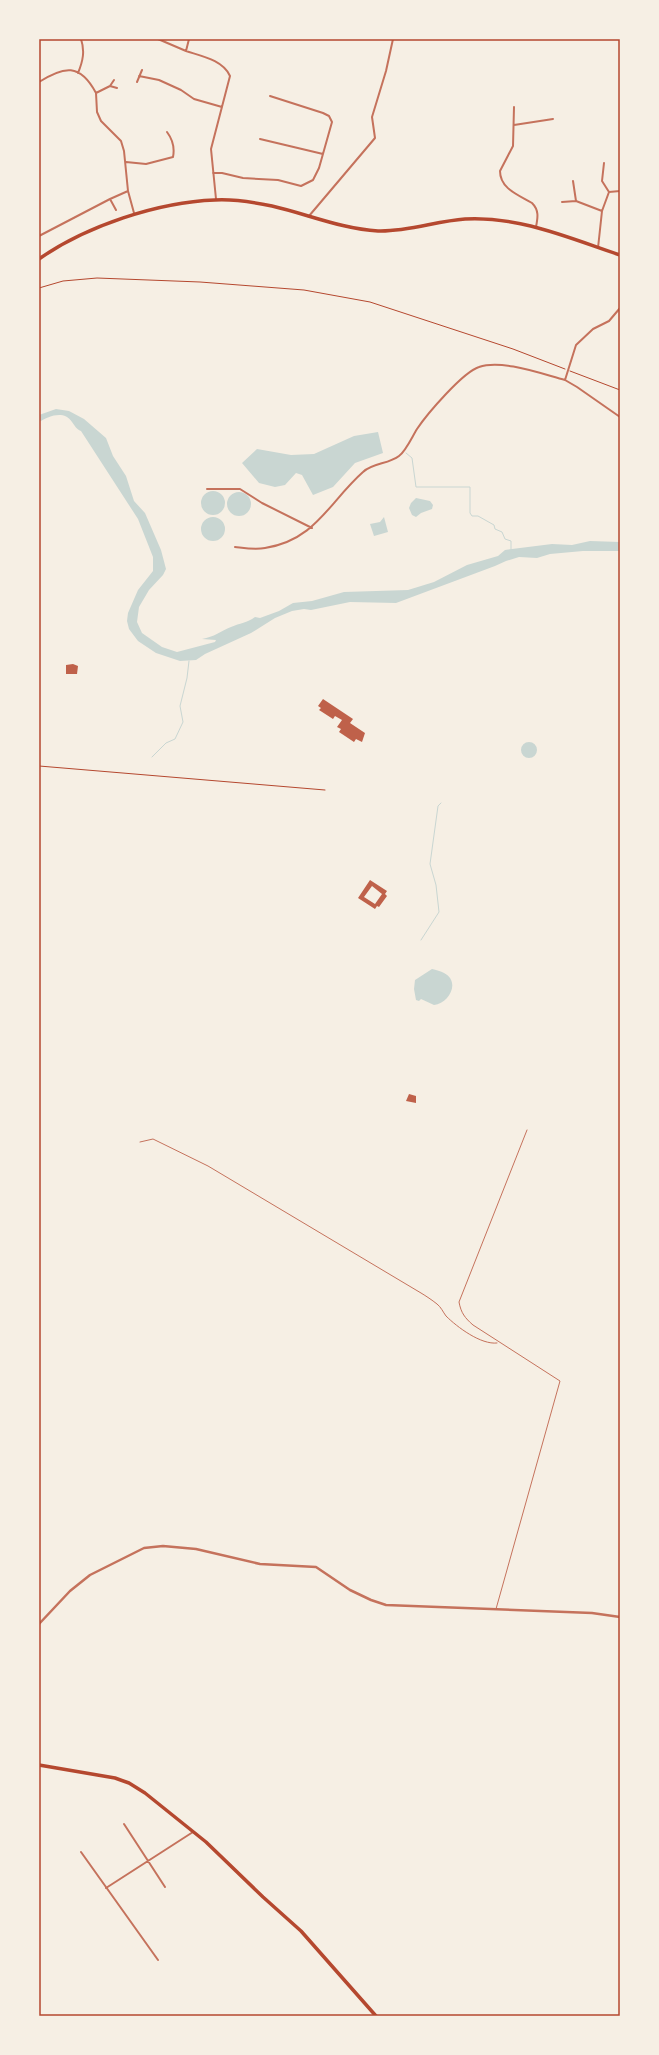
<svg xmlns="http://www.w3.org/2000/svg" width="659" height="2055" font-family="'DM Sans',sans-serif">
  <style>
    .water { fill: #c9d6d2 }
    .lines { fill: none; stroke-linecap: round; stroke-linejoin: round }
    .stream { stroke: #c9d6d2; stroke-width: 1 }
    .building { fill: #bf614a; fill-rule: evenodd }
    .path { stroke: #b5482f; stroke-width: 1 }
    .service { stroke: #c5725c; stroke-width: 1 }
    .minor { stroke: #c5725c; stroke-width: 2 }
    .tertiary { stroke: #c5725c; stroke-width: 2.5 }
    .primary { stroke: #b5482f; stroke-width: 3.5 }
    .trunk { stroke: #b5482f; stroke-width: 3.5 }
    .neatline { fill: none; stroke: #b5482f; stroke-width: 1.5 }
  </style>
  <rect width="100%" height="100%" fill="#f6efe4"/>
  <!-- water -->
  <path class="water" d="M 56,409 L 69,411 L 84,419 L 106,438 L 113,456 L 126,476 L 134,501 L 145,513 L 161,550 L 166,569 L 163,575 L 149,590 L 139,607 L 137,622 L 142,633 L 162,647 L 177,652 L 215,642 L 216,640 L 202,639 C 214,637 221,631 231,627 C 240,623 247,623 255,617 L 260,618 L 279,611 L 293,603 L 312,601 L 344,592 L 408,590 L 434,582 L 467,565 L 498,556 L 505,550 L 552,544 L 572,545 L 590,541 L 620,542 L 620,551 L 583,551 L 550,554 L 537,558 L 519,557 L 506,561 L 495,566 L 396,603 L 350,602 L 311,610 L 304,609 L 292,611 L 275,618 L 251,633 L 205,654 L 196,660 L 180,661 L 156,653 L 138,641 L 129,629 L 127,621 L 128,613 L 138,590 L 153,571 L 153,557 L 138,519 L 81,431 C 76,429 75,426 72,422 C 64,410 49,416 39,422 L 39,415 Z
    M 378,432 L 383,453 L 355,463 L 333,487 L 313,495 L 302,475 L 296,473 L 285,485 L 275,487 L 259,483 L 242,463 L 257,449 L 291,455 L 314,454 L 354,436 Z
    M201 503a12 12 0 1 1 24 0a12 12 0 1 1-24 0Z
    M227 504a12 12 0 1 1 24 0a12 12 0 1 1-24 0Z
    M 416,498 L 430,501 L 433,505 L 432,509 L 421,513 L 416,517 L 412,515 L 409,508 L 411,503 Z
    M201 529a12 12 0 1 1 24 0a12 12 0 1 1-24 0Z
    M 384,517 L 388,532 L 374,536 L 370,524 L 380,522 Z
    M521 750a8 8 0 1 1 16 0a8 8 0 1 1-16 0Z
    M 432,969 C 436,970 441,971 444,973 C 461,982 449,1003 434,1005 L 421,999 L 419,1001 L 416,1000 L 414,989 L 415,980 Z"/>
  <g class="lines">
    <!-- stream -->
    <path class="stream" d="M 406,453 L 412,458 L 416,487 L 470,487 L 470,513 L 472,516 L 478,516 L 494,525 L 495,529 L 502,532 L 505,539 L 511,541 L 511,551
      M 152,757 L 166,743 L 175,739 L 183,722 L 180,706 L 187,678 L 189,661
      M 421,940 L 439,912 L 436,885 L 430,864 L 438,806 L 441,803"/>
  </g>
  <!-- building -->
  <path class="building" d="M 73,664 L 78,666 L 77,674 L 66,674 L 66,665 Z
    M 323,699 L 353,719 L 350,723 L 365,733 L 362,742 L 356,739 L 354,742 L 339,732 L 341,729 L 337,727 L 342,720 L 335,716 L 333,719 L 319,710 L 321,708 L 318,706 Z
    M 370,880 L 387,891 L 385,894 L 387,896 L 379,907 L 377,906 L 375,909 L 358,898 ZM 372,886 L 382,894 L 375,904 L 364,897 Z
    M 409,1094 L 416,1096 L 416,1103 L 406,1101 Z"/>
  <g class="lines">
    <!-- path -->
    <path class="path" d="M 39,288 L 63,281 L 97,278 L 200,282 L 304,290 L 370,302 L 513,349 L 565,369
      M 570,371 L 620,390
      M 39,766 L 325,790"/>
    <!-- service -->
    <path class="service" d="M 140,1142 L 153,1139 L 208,1166 L 421,1293 C 426,1296 432,1300 437,1304 C 441,1307 443,1312 446,1316 C 457,1327 481,1345 497,1343
      M 496,1609 L 560,1381 L 473,1325 C 465,1318 461,1313 459,1302 L 527,1130"/>
    <!-- minor -->
    <path class="minor" d="M 158,39 L 186,51
      M 189,39 L 186,51 C 201,56 223,60 230,76 L 211,149 L 216,199
      M 78,73 C 83,61 85,51 81,39
      M 139,76 L 159,80 L 181,90 L 194,99 L 222,107
      M 39,82 C 64,66 80,63 96,93 L 110,86 L 114,80
      M 137,82 L 142,70
      M 110,86 L 117,88
      M 96,93 L 97,112 L 101,121 L 121,141 L 124,151 L 128,191 L 134,213
      M 514,107 L 513,146 L 500,171 C 500,189 519,195 532,203 C 539,210 538,217 536,227
      M 514,125 L 553,119
      M 260,139 L 323,154
      M 126,162 L 146,164 L 173,157 C 175,147 173,140 167,132
      M 604,163 L 602,181 L 609,192
      M 213,173 L 222,173 L 243,178 L 278,180 L 301,186 L 313,180 L 319,168 L 332,122 L 329,116 L 323,113 L 270,96
      M 573,181 L 576,201 L 602,211 L 598,248
      M 110,199 L 128,191
      M 562,202 L 576,201
      M 602,211 L 609,192 L 620,191
      M 309,216 L 375,138 L 372,117 L 386,71 L 393,39
      M 39,236 L 110,199 L 116,210
      M 565,380 L 577,387 L 620,417
      M 207,489 L 240,489 L 262,503 L 312,528
      M 235,547 C 244,548 255,550 265,548 C 316,540 329,502 363,472 C 372,463 389,464 399,456 C 406,451 412,437 417,429 C 427,414 463,372 479,367 C 502,359 542,374 565,380 L 576,345 L 593,329 L 609,321 L 620,308
      M 124,1824 L 165,1887
      M 81,1852 L 158,1960
      M 106,1888 L 193,1832"/>
    <!-- tertiary -->
    <path class="tertiary" d="M 39,1624 L 70,1591 L 90,1575 L 144,1548 L 163,1546 L 196,1549 L 260,1564 L 316,1567 L 350,1590 L 371,1600 L 386,1605 L 592,1613 L 620,1617"/>
    <!-- primary -->
    <path class="primary" d="M 39,259 C 86,226 158,202 215,200 C 234,199 253,202 272,206 C 307,214 342,229 378,231 C 408,232 436,221 465,219 C 520,216 569,238 620,255"/>
    <!-- trunk -->
    <path class="trunk" d="M 39,1765 L 115,1778 L 129,1783 L 145,1793 L 206,1842 L 263,1897 L 301,1931 L 376,2016"/>
  </g>
  <!-- border -->
  <rect width="659" height="2055" fill="none" stroke="#f6efe4" stroke-width="80"/>
  <rect x="40" y="40" width="579" height="1975" class="neatline"/>
</svg>
